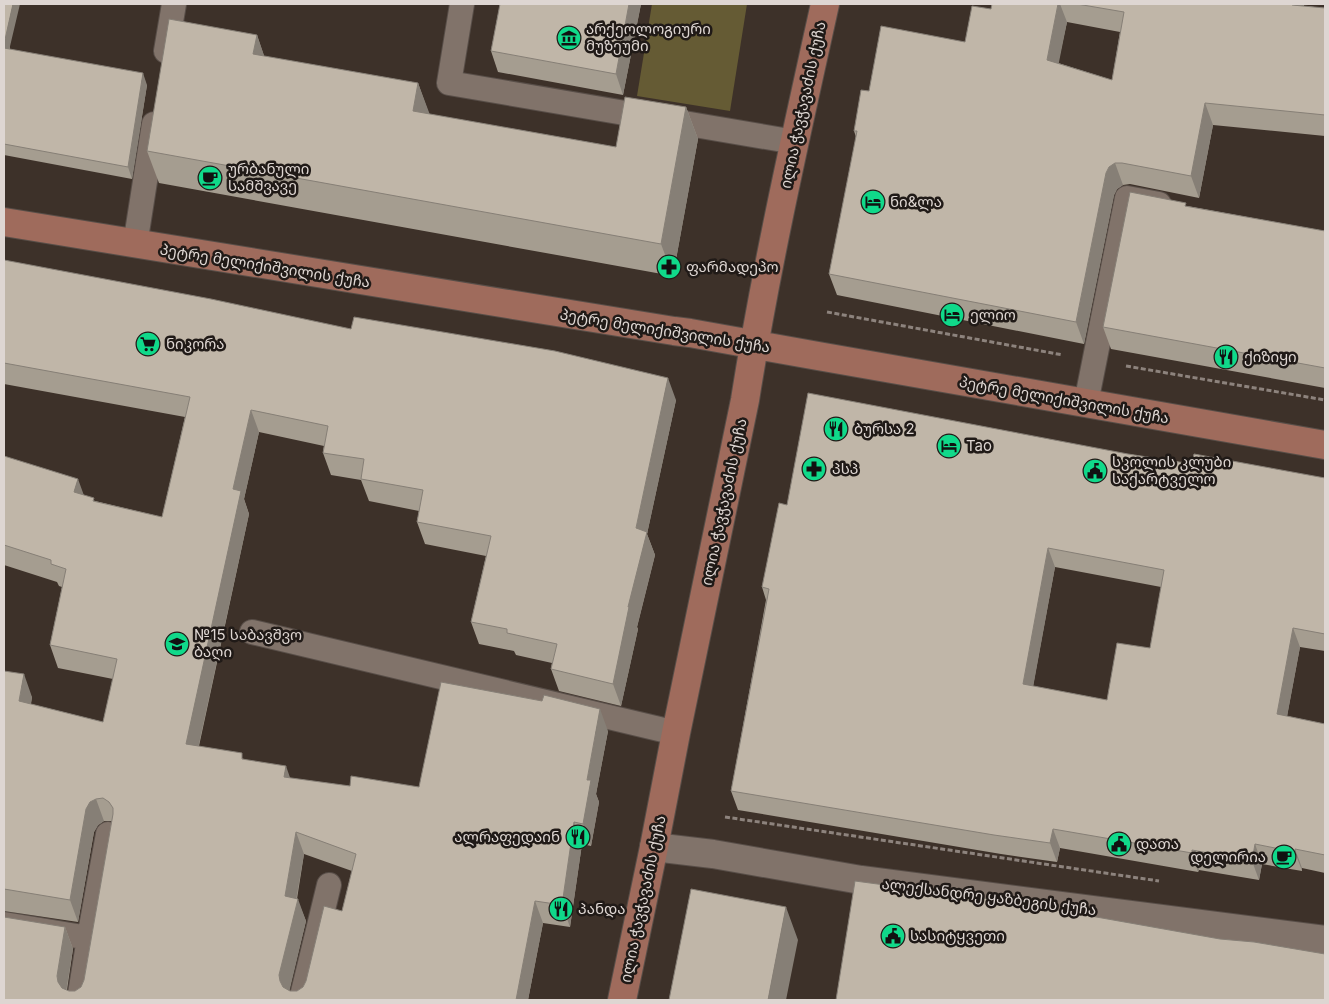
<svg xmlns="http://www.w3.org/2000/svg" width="1329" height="1004" font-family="Inter,'Noto Sans Georgian',sans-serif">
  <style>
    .green { fill: #655b34 }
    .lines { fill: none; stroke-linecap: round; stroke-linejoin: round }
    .lane-casing { stroke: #584e48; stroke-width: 26 }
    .street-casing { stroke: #584e48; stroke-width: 30 }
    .secondary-casing { stroke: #584e48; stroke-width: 30 }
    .path { stroke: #8d837d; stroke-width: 3; stroke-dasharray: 5 2.5; stroke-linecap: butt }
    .lane { stroke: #81736a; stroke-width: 24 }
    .street { stroke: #81736a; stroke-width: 28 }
    .secondary { stroke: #9f6b5c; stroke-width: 28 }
    .wall { fill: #a59d90; fill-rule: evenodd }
    .shaded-wall { fill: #867f76 }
    .building { fill: #c0b6a8; stroke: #867f76; fill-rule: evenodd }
    .labels { text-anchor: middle; stroke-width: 5; stroke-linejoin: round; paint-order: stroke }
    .poi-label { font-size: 15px; fill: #ded6d2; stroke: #201a17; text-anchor: start }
    .street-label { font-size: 15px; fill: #ded6d2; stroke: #201a17 }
  </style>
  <rect width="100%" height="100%" fill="#3d3129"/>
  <!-- green -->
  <path class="green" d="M 652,4 L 747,4 L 730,111 L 637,96 Z"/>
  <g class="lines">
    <!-- lane casing -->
    <g class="lane-casing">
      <path id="lane" d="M 462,4 L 449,83 L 795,142
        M 166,51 L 174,4
        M 135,245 L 154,124
        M 1086,403 L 1127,198 L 1159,204
        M 252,632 L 676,733
        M 4,924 L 89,938 L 79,1000
        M 89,938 L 108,834
        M 301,1000 L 329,885"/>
    </g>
    <!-- street casing -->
    <g class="street-casing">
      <path id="street" d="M 654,847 L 713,854 L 861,880 L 1325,940"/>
    </g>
    <!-- secondary casing -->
    <g class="secondary-casing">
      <path id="secondary" d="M 4,222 L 674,331 L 690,333 L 818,356 L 1325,445
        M 622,1000 L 654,847 L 676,733 L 745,400 C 766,267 796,135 825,4"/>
    </g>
    <!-- path -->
    <path class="path" d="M 827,312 L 1063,355
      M 1126,366 L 1325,400
      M 725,817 L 1159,881"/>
    <!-- lane -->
    <use href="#lane" class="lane"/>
    <!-- street -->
    <use href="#street" class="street"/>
    <!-- secondary -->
    <use href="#secondary" class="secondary"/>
  </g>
  <!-- wall -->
  <path class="wall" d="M 4,4 L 10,49 L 147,85 L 132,179 L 4,155 Z
    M 500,4 L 641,4 L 623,95 L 498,72 L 491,51 Z
    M 992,4 L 1304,4 L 1304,6 L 1325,8 L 1325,136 L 1213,125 L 1199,198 L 1130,184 L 1123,185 L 1117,189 L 1114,195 L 1084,344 L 837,295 L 829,274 L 856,137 L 854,131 L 869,91 L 965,42 L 991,9 ZM 1067,22 L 1120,32 L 1112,80 L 1058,63 Z
    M 257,35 L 264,56 L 418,83 L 429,114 L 616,147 L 686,107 L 698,139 L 673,276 L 159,183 L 147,151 Z
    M 1187,206 L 1325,231 L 1325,388 L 1111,349 L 1103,327 Z
    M 4,260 L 676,400 L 647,534 L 655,555 L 637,627 L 638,629 L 621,706 L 559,691 L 551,669 L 552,663 L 516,655 L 514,651 L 479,644 L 471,622 L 486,556 L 425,544 L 417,522 L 419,511 L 369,501 L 361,480 L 331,475 L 323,453 L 324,446 L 259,432 L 244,499 L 249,514 L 199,746 L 244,759 L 290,778 L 350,786 L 419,787 L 608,731 L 596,794 L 599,802 L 591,846 L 582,844 L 570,927 L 543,923 L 528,1000 L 4,1000 L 65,927 L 73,949 L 67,990 L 69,991 L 75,991 L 81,987 L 84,980 L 112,821 L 104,821 L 98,825 L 94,832 L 78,922 L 4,911 L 4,671 L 32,697 L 31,704 L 103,722 L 113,679 L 58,668 L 50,645 L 62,587 L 59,586 L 57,582 L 4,565 L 4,456 L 95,501 L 162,517 L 185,417 L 4,384 ZM 304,854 L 352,871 L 342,911 L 303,987 L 297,991 L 289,991 L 306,921 L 297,899 Z
    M 1128,454 L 1192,464 L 1325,478 L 1325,651 L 1300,647 L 1287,716 L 1325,724 L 1325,873 L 1302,868 L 1302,871 L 1262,864 L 1259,880 L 1199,870 L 1198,872 L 1060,848 L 1057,862 L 1001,854 L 738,810 L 731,791 L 766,600 L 762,587 L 787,505 ZM 1055,567 L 1161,587 L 1150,648 L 1107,700 L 1033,686 Z"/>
  <!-- shaded-wall -->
  <path class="shaded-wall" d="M 13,4 L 20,4 L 7,59 L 4,50 L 4,44 Z
    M 629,4 L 641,4 L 623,95 L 616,74 Z
    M 1058,4 L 1060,4 L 1067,22 L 1055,82 L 1047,60 Z
    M 1292,4 L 1304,4 L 1300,27 Z
    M 257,35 L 268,67 L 253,54 Z
    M 143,73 L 147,85 L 132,179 L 128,167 Z
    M 418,83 L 430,115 L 413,111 Z
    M 1205,103 L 1213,125 L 1199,198 L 1191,176 Z
    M 686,107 L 698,139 L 673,276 L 661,244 Z
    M 1115,163 L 1123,185 L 1117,189 L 1114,195 L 1084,344 L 1076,322 L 1106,173 L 1109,167 Z
    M 668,378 L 676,400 L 647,534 L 655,555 L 637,627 L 638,629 L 621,706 L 613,684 L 628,607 L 636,528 Z
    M 251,410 L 259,432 L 244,499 L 249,514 L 194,767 L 186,744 L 233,489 Z
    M 78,479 L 86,501 L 74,492 Z
    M 1048,548 L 1055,567 L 1030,704 L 1023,684 Z
    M 1293,628 L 1300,647 L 1284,733 L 1277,714 Z
    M 24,674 L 32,697 L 27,723 L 19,701 Z
    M 600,709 L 608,731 L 596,794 L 599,802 L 591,846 L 583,824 L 587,780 Z
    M 286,766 L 294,789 L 284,777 Z
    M 96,799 L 104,821 L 98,825 L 94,832 L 78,922 L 70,900 L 86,809 L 90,802 Z
    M 574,822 L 582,844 L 570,927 L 562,905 Z
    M 1053,829 L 1060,848 L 1057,862 L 1050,843 Z
    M 296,832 L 304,854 L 293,918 L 285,896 Z
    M 1255,844 L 1262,864 L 1259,880 L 1252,861 Z
    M 1295,849 L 1302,868 L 1302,871 L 1295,852 Z
    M 1192,850 L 1199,870 L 1198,872 L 1192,853 Z
    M 298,899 L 306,921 L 288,997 L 280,981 L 279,975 Z
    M 535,901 L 543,923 L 528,1000 L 516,1000 Z
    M 786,907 L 798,940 L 786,1000 L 768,1000 Z
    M 65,927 L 73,949 L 65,998 L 58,982 L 57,976 Z"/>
  <!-- building -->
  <path class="building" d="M 4,4 L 13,4 L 4,44 Z
    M 500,4 L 629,4 L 616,74 L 491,51 Z
    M 992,4 L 1058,4 L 1047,60 L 1112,80 L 1124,12 L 1077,4 L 1292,4 L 1292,5 L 1325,8 L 1325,115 L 1205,103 L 1191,176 L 1122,163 L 1115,163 L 1109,167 L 1106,173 L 1076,322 L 829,274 L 857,131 L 854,131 L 861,90 L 869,91 L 881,26 L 965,42 L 972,6 L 991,9 Z
    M 169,19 L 257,35 L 253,54 L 418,83 L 413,111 L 616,147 L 625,97 L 686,107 L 661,244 L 147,151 Z
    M 4,48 L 143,73 L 128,167 L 4,144 Z
    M 1130,192 L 1186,203 L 1185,206 L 1325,231 L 1325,368 L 1103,327 Z
    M 4,260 L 211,299 L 351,329 L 354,317 L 555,351 L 668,378 L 636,528 L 647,532 L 628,607 L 629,607 L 613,684 L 551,669 L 557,644 L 507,633 L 507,629 L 471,622 L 491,536 L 417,522 L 423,490 L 361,479 L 364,459 L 323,453 L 328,426 L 251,410 L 233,489 L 241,491 L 186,744 L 242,753 L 242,759 L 286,766 L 284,777 L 350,786 L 351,776 L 419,787 L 441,682 L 542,701 L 544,695 L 600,709 L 587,780 L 591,780 L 583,824 L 574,822 L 562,905 L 535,901 L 516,1000 L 4,1000 L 4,917 L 65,927 L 57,976 L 58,982 L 62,988 L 69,991 L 75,991 L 81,987 L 84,980 L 113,814 L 113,808 L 109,802 L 103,798 L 96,799 L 90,802 L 86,809 L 70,900 L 4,889 L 4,671 L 24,674 L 19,701 L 103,722 L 117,659 L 50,645 L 66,569 L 51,564 L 51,560 L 4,545 L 4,456 L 78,479 L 74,492 L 94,498 L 93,501 L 162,517 L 190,397 L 4,363 ZM 296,832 L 356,854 L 342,911 L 324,906 L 306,981 L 303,987 L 297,991 L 290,991 L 283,987 L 280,981 L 279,975 L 298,899 L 285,896 Z
    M 808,393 L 1128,454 L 1192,464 L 1194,454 L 1325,478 L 1325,634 L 1293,628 L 1277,714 L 1325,724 L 1325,855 L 1295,849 L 1295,852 L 1255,844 L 1252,861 L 1192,850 L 1192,853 L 1053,829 L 1050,843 L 994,835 L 731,791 L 769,589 L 762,587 L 779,503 L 787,505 ZM 1048,548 L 1164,570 L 1150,648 L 1117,643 L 1107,700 L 1023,684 Z
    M 855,881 L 1012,902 L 1220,939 L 1254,942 L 1325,954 L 1325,1000 L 836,1000 Z
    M 691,889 L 786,907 L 768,1000 L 669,1000 Z"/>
  <!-- icons -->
  <defs>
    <g id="museum-disc" transform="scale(1.25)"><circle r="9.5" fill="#10d98a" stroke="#201a17"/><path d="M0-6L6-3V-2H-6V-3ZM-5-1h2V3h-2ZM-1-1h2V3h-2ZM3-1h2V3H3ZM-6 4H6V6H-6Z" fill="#111"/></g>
    <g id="cafe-disc" transform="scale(1.25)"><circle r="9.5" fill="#10d98a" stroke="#201a17"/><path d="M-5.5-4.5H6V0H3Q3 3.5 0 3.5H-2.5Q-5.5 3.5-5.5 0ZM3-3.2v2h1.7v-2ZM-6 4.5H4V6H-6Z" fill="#111"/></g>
    <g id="hotel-disc" transform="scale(1.25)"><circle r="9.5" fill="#10d98a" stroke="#201a17"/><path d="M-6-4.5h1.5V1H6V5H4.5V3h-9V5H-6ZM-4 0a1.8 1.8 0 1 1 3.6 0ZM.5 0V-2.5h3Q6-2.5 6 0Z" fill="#111"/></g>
    <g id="pharmacy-disc" transform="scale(1.25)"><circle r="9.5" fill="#10d98a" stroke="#201a17"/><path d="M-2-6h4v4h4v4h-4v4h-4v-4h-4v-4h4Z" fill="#111"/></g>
    <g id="supermarket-disc" transform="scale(1.25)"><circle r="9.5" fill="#10d98a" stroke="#201a17"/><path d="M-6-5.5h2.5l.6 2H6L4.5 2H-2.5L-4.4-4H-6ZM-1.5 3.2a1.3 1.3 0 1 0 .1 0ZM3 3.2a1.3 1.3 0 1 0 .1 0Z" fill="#111"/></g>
    <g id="restaurant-disc" transform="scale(1.25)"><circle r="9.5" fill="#10d98a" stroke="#201a17"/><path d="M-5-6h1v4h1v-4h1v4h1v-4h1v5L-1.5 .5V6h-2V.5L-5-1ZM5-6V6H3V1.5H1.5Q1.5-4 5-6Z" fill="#111"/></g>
    <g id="civic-disc" transform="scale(1.25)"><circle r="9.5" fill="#10d98a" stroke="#201a17"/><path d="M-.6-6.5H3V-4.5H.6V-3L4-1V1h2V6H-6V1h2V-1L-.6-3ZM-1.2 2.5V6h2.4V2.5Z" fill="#111"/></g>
    <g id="school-disc" transform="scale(1.25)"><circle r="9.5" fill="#10d98a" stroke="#201a17"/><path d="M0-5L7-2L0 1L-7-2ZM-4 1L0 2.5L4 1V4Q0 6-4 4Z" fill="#111"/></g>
  </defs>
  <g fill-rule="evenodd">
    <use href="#museum-disc" x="569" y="38"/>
    <use href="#cafe-disc" x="210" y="178"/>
    <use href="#hotel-disc" x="873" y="202"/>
    <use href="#pharmacy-disc" x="669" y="267"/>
    <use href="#hotel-disc" x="952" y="315"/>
    <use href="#supermarket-disc" x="148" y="344"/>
    <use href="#restaurant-disc" x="1226" y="357"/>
    <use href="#restaurant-disc" x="836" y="429"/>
    <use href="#hotel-disc" x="949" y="446"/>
    <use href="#pharmacy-disc" x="814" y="469"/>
    <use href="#civic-disc" x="1095" y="471"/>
    <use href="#school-disc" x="177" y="644"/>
    <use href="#restaurant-disc" x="578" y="837"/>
    <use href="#civic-disc" x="1119" y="844"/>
    <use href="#cafe-disc" x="1284" y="857"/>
    <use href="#restaurant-disc" x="561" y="909"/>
    <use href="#civic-disc" x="893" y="936"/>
  </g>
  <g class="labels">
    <!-- poi labels -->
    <g class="poi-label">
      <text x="586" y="34">არქეოლოგიური<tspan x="586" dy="17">მუზეუმი</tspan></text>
      <text x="228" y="174">ურბანული<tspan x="228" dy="17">სამშვავე</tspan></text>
      <text x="890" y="207">ნი&amp;ლა</text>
      <text x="686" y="272">ფარმადეპო</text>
      <text x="970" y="320">ელიო</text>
      <text x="166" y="349">ნიკორა</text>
      <text x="1244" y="362">ქიზიყი</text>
      <text x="854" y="434">ბურსა 2</text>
      <text x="966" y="451">Tao</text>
      <text x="1112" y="467">სკოლის კლუბი<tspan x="1112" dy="17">საქარტველო</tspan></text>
      <text x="832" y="474">პსპ</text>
      <text x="194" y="640">№15 საბავშვო<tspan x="194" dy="17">ბაღი</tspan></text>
      <text x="560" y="842" text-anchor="end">ალრაფედაინ</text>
      <text x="1136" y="849">დათა</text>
      <text x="1266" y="862" text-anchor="end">დელირია</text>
      <text x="578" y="914">პანდა</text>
      <text x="910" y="941">სასიტყვეთი</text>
    </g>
    <!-- street labels -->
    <g class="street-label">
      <text transform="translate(803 105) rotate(-78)" y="5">ილია ჭავჭავაძის ქუჩა</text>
      <text transform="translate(265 266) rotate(9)" y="5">პეტრე მელიქიშვილის ქუჩა</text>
      <text transform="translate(665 331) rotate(9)" y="5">პეტრე მელიქიშვილის ქუჩა</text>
      <text transform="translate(1064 400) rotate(10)" y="5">პეტრე მელიქიშვილის ქუჩა</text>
      <text transform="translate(724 502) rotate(-78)" y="5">ილია ჭავჭავაძის ქუჩა</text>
      <text transform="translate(989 897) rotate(7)" y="5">ალექსანდრე ყაზბეგის ქუჩა</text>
      <text transform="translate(643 899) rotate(-78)" y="5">ილია ჭავჭავაძის ქუჩა</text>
    </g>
  </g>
  <!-- border -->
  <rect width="1329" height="1004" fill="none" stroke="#ded6d2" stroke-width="10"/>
</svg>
